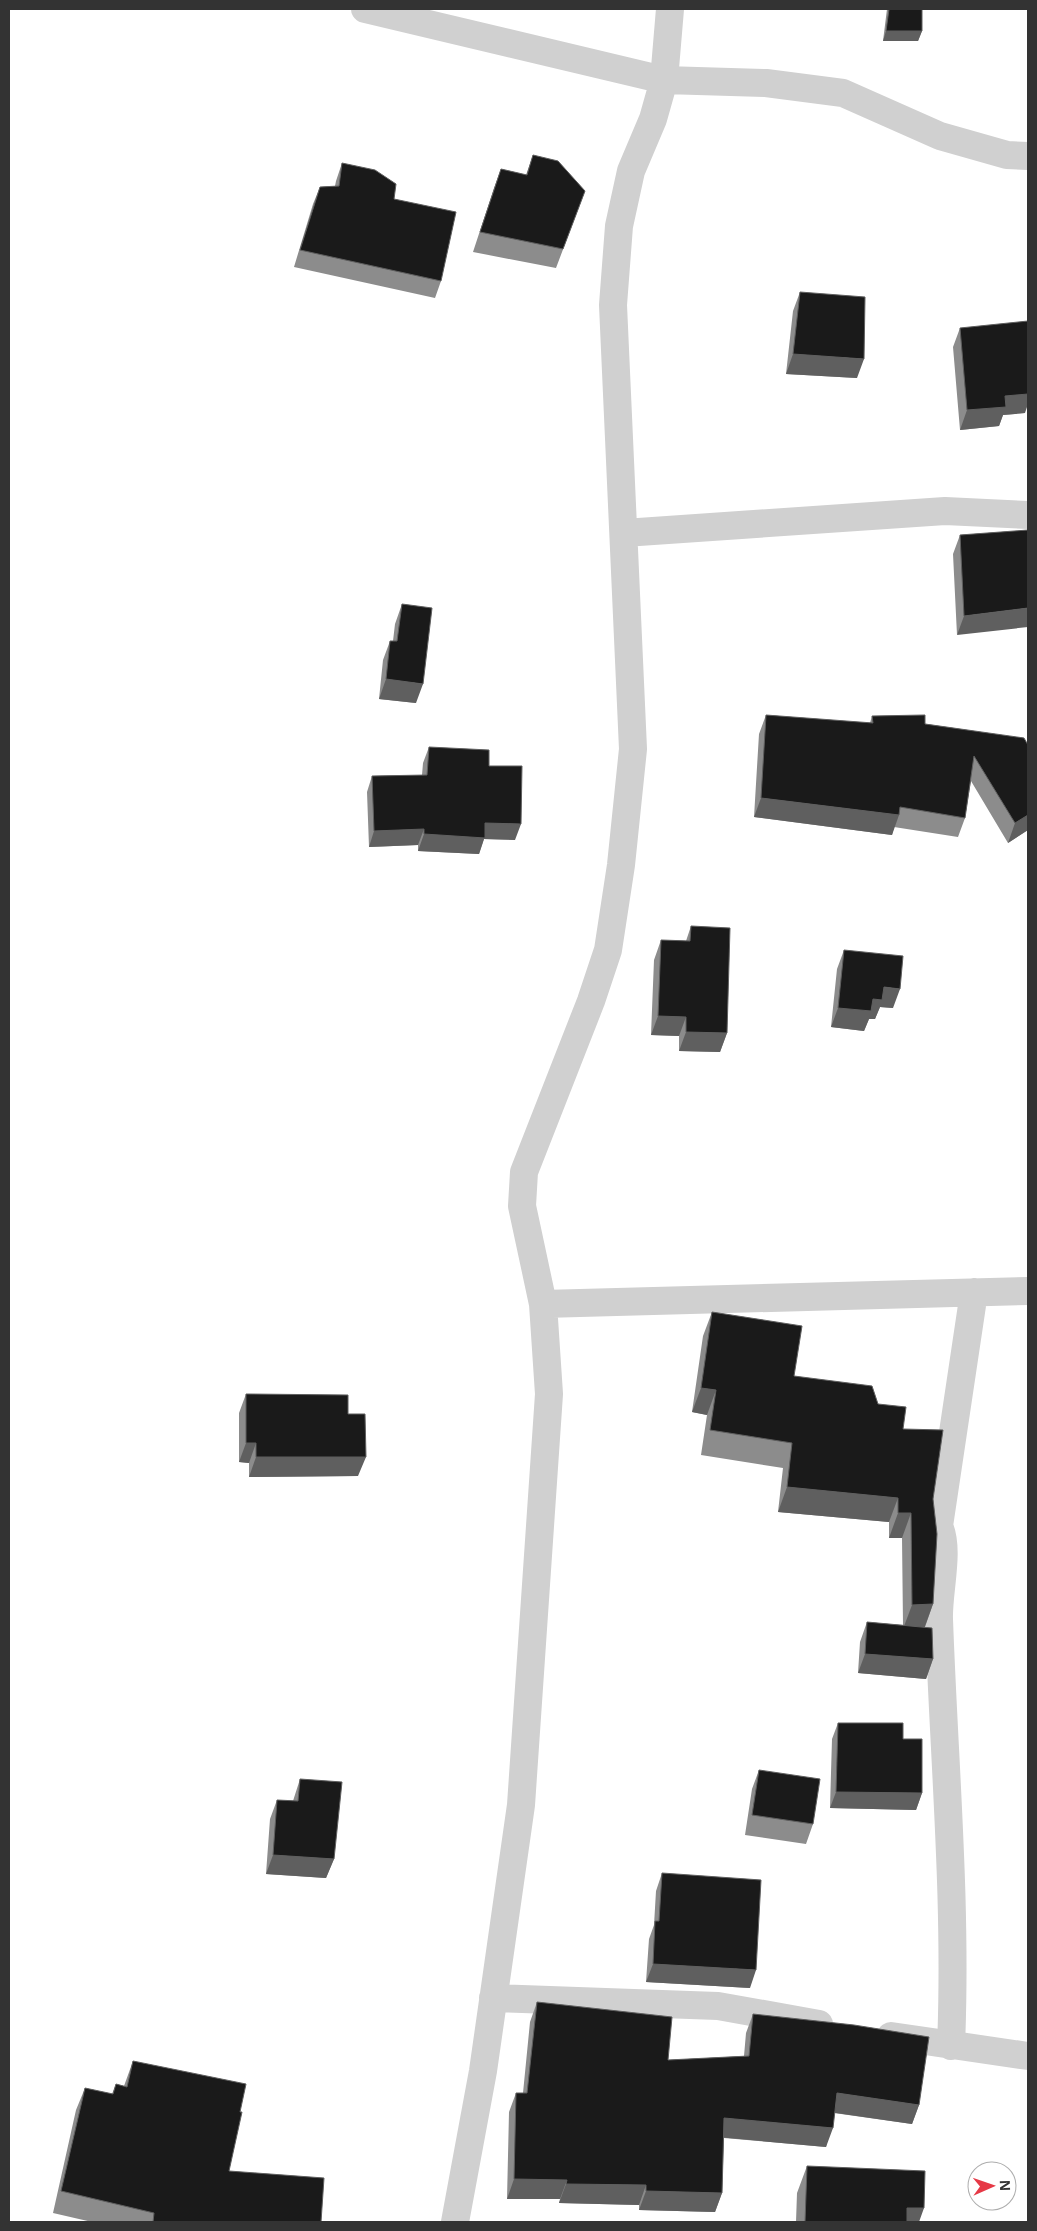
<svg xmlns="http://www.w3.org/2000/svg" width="1037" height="2231" font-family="'Noto Sans',sans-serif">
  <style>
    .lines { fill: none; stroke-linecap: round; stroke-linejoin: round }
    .minor { stroke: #d0d0d0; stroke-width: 28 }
    .wall { fill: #8c8c8c }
    .shaded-wall { fill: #5f5f5f }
    .building { fill: #1a1a1a; stroke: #5f5f5f }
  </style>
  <rect width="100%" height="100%" fill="#fff"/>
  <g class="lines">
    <!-- minor -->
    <path class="minor" d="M 365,9 L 664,80 L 766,83 L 843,93 L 940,136 L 1007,155 L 1028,156
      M 624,533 L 945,511 L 1028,515
      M 543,1304 L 1028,1291
      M 493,1998 L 718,2006 L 819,2024
      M 891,2036 L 1028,2056
      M 951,2046 C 957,1903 944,1761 939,1619 C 938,1592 950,1550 939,1526 L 974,1292
      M 455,2222 L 483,2071 L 521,1805 L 549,1394 L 543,1304 L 522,1206 L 524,1172 L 591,1001 L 608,950 L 621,865 L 633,749 L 613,305 L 619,226 L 631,171 L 653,119 L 664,80 L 670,9"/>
  </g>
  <!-- wall -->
  <path class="wall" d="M 887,9 L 922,9 L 922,31 L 918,41 L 883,41 Z
    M 533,155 L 585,191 L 556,268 L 473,252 L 494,188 L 501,169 L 526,175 Z
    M 342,163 L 394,199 L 441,281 L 435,298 L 294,267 L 313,204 L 320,187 L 335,186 L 336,181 Z
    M 800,292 L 857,378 L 786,374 L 793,311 Z
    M 960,328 L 1025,413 L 1003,415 L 999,426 L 960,430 L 953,347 Z
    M 1028,530 L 957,635 L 953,554 L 960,535 Z
    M 402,604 L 416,703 L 379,699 L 383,660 L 390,641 L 393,641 L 395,624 Z
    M 766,715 L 870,723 L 872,716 L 1024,738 L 1028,830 L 1008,843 L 971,781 L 965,818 L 958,837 L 894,827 L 892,835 L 754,817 L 759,734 Z
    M 429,747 L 489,766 L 515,840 L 484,839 L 479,854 L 418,851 L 418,845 L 369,847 L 367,792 L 372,776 L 422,775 L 423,763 Z
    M 691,926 L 727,1033 L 720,1052 L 679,1051 L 679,1036 L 651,1035 L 654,960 L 661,940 L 686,941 Z
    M 844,950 L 893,1008 L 880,1007 L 875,1019 L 869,1019 L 864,1031 L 831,1027 L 837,969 Z
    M 712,1312 L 794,1376 L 878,1404 L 903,1429 L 933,1499 L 933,1604 L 925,1627 L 933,1659 L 926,1679 L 858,1673 L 860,1642 L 867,1622 L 903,1625 L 902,1538 L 889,1538 L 889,1522 L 778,1512 L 783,1468 L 701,1455 L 707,1415 L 692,1412 L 703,1336 Z
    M 246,1394 L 348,1414 L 358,1476 L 249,1477 L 249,1463 L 239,1462 L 239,1413 Z
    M 838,1723 L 903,1739 L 922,1793 L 916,1810 L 830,1808 L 832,1739 Z
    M 759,1770 L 813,1824 L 806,1844 L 745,1835 L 752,1789 Z
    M 300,1779 L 334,1859 L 326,1878 L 266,1874 L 270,1819 L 277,1800 L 293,1801 Z
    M 662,1873 L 750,1988 L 646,1982 L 649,1939 L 654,1925 L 656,1891 Z
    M 537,2002 L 668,2060 L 744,2056 L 746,2033 L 753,2014 L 919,2105 L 912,2124 L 834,2113 L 826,2147 L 724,2138 L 722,2193 L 715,2212 L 639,2210 L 639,2205 L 559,2203 L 560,2199 L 507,2199 L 509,2112 L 516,2093 L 523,2093 L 530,2022 Z
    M 133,2061 L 240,2112 L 229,2171 L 321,2222 L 92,2222 L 53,2213 L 76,2110 L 85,2088 L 112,2094 L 116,2084 L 124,2086 Z
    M 807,2166 L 919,2222 L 796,2222 L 797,2193 Z"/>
  <!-- shaded-wall -->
  <path class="shaded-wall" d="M 886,31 L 922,31 L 918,41 L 883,41 Z
    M 793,354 L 864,359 L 857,378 L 786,374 Z
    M 1028,386 L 1028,404 L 1025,413 L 1003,415 L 999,426 L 960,430 L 967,410 L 1005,396 Z
    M 1028,608 L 1028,627 L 957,635 L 964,616 Z
    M 386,679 L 423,684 L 416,703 L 379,699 Z
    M 761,798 L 899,815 L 892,835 L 754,817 Z
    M 1028,815 L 1028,830 L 1008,843 L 1015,823 Z
    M 485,823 L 521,824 L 515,840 L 484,839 L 479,854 L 418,851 L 424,834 Z
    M 424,829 L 418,845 L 369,847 L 374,831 Z
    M 884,987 L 900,989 L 893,1008 L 880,1007 L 875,1019 L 869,1019 L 864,1031 L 831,1027 L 838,1008 L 873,999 Z
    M 658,1016 L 686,1017 L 679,1036 L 651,1035 Z
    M 686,1032 L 727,1033 L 720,1052 L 679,1051 Z
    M 701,1388 L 716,1390 L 707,1415 L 692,1412 Z
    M 246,1443 L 256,1443 L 249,1463 L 239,1462 Z
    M 256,1457 L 366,1457 L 358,1476 L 249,1477 Z
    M 787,1487 L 898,1498 L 889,1522 L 778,1512 Z
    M 898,1513 L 911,1513 L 902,1538 L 889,1538 Z
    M 933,1604 L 924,1629 L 903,1629 L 912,1605 Z
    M 865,1654 L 933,1659 L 926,1679 L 858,1673 Z
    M 836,1792 L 922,1793 L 916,1810 L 830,1808 Z
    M 273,1855 L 334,1859 L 326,1878 L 266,1874 Z
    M 653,1964 L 756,1970 L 750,1988 L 646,1982 Z
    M 837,2093 L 919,2105 L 912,2124 L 829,2112 Z
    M 724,2118 L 833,2128 L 826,2147 L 717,2137 Z
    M 514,2179 L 567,2180 L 560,2199 L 507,2199 Z
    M 566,2184 L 646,2185 L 639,2205 L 559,2203 Z
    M 646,2191 L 722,2193 L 715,2212 L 639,2210 Z
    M 907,2208 L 924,2208 L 919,2222 L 902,2222 Z"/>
  <!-- building -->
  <path class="building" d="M 889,9 L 922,9 L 922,31 L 886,31 Z
    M 533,155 L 558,161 L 585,191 L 563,249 L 480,232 L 501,169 L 527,175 Z
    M 342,163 L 375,170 L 396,184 L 394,199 L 456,212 L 441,281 L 300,250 L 320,187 L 339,186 Z
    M 800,292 L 865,297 L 864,359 L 793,354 Z
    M 1028,321 L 1028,394 L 1005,396 L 1006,407 L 967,410 L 960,328 Z
    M 1028,530 L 1028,608 L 964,616 L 960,535 Z
    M 402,604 L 432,608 L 423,684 L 386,679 L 390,641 L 397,641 Z
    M 766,715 L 873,723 L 872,716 L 925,715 L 925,724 L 1024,738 L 1028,745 L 1028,815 L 1015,823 L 974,756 L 965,818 L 900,807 L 899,815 L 761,798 Z
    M 429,747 L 489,750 L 489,766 L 522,766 L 521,824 L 485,823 L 485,838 L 424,834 L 424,829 L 374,831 L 372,776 L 427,775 Z
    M 691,926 L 730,928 L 727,1033 L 686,1032 L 686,1017 L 658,1016 L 661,940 L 690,941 Z
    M 844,950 L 903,956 L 900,989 L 884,987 L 882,1000 L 873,999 L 871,1011 L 838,1008 Z
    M 712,1312 L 802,1326 L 794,1376 L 872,1386 L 878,1404 L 906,1407 L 903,1429 L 943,1430 L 933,1499 L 937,1534 L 933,1604 L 912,1605 L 911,1513 L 898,1513 L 898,1498 L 787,1487 L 792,1443 L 710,1430 L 716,1390 L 701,1388 Z
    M 246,1394 L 348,1395 L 348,1414 L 365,1414 L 366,1457 L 256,1457 L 256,1443 L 246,1443 Z
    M 867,1622 L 932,1628 L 933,1659 L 865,1654 Z
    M 838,1723 L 903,1723 L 903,1739 L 922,1739 L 922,1793 L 836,1792 Z
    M 759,1770 L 820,1779 L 813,1824 L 752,1815 Z
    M 300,1779 L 342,1782 L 334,1859 L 273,1855 L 277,1800 L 298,1801 Z
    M 662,1873 L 761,1880 L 756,1970 L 653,1964 L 655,1921 L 659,1921 Z
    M 537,2002 L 672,2017 L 668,2060 L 749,2056 L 753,2014 L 854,2025 L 929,2037 L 919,2105 L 837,2093 L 833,2128 L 724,2118 L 722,2193 L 646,2191 L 646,2185 L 566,2184 L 567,2180 L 514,2179 L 516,2093 L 527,2093 Z
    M 133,2061 L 246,2084 L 240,2112 L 242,2112 L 229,2171 L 324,2178 L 321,2222 L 153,2222 L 154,2213 L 61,2191 L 85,2088 L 113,2094 L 116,2084 L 127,2087 Z
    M 807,2166 L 925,2171 L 924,2208 L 907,2208 L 907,2222 L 805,2222 Z"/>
  <!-- border -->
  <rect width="1037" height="2231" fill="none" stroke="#333333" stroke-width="20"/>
  <!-- north arrow -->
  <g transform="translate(992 2186) rotate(88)"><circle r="24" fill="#ffffff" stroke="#adadad"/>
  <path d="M0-4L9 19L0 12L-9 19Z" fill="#e63946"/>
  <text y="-8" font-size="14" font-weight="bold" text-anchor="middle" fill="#333333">N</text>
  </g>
</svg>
